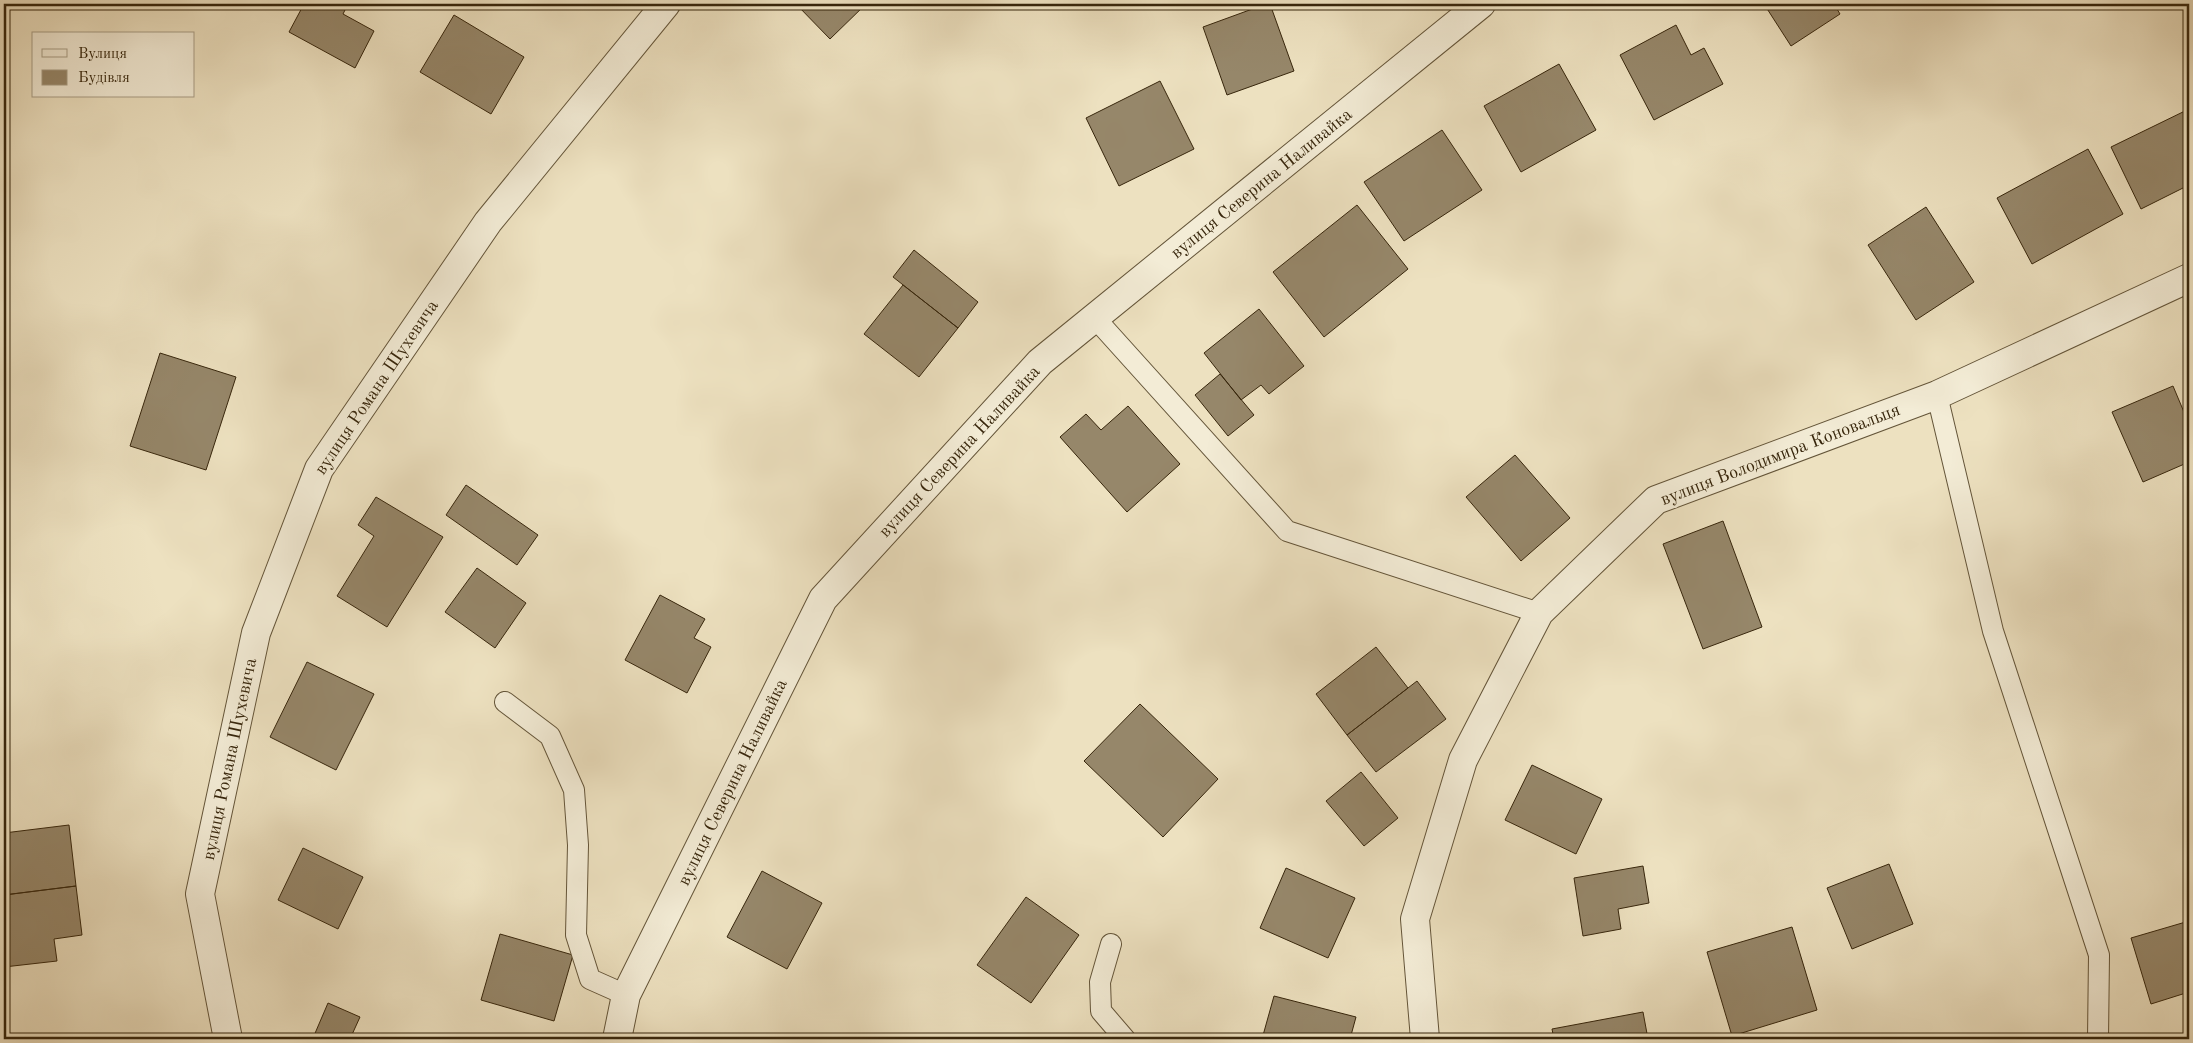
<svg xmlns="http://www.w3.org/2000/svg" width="2193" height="1043" font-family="'Old Standard TT',serif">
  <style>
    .building { fill: #96876a; stroke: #37260c }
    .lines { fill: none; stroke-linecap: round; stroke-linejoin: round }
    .service-casing { stroke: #645539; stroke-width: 22 }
    .minor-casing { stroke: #645539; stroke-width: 30 }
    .service { stroke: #f3ecd6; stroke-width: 20 }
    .minor { stroke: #f3ecd6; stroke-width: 28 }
    .labels { text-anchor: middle; stroke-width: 5; stroke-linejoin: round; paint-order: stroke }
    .street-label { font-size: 18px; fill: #37260c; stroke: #f3ecd6 }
  </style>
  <rect width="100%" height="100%" fill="#ede1c0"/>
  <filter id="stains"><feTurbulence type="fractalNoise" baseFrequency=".004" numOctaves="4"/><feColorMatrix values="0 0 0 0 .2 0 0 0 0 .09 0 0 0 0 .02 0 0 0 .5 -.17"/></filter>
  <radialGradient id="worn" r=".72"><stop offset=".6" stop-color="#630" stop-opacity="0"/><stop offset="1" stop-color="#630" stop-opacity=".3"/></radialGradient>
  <!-- building -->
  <path class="building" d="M 304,4 L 348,4 L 343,14 L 374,31 L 355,68 L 289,32 Z
    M 796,4 L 866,4 L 830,39 Z
    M 1266,4 L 1270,4 L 1294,71 L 1227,95 L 1203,27 Z
    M 1764,4 L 1834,4 L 1840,14 L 1791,46 Z
    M 454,15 L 524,57 L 491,114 L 420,72 Z
    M 1676,25 L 1691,55 L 1704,48 L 1723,84 L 1654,120 L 1620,55 Z
    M 1559,64 L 1596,130 L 1521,172 L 1484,106 Z
    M 1160,81 L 1194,149 L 1119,186 L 1086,118 Z
    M 2189,109 L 2189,185 L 2141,209 L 2111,147 Z
    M 1442,130 L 1482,190 L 1404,241 L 1364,182 Z
    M 2088,149 L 2123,214 L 2032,264 L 1997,198 Z
    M 1357,205 L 1408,269 L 1324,337 L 1273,272 Z
    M 1926,207 L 1974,282 L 1916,320 L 1868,245 Z
    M 914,250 L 978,302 L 958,328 L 893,277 Z
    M 903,285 L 958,328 L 919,377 L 864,334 Z
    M 1259,309 L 1304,366 L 1269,394 L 1261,385 L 1241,400 L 1204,353 Z
    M 160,353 L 236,377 L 206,470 L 130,446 Z
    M 1220,374 L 1254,415 L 1228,436 L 1195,395 Z
    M 2173,386 L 2189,424 L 2189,462 L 2143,482 L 2112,412 Z
    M 1128,406 L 1180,464 L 1127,512 L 1060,437 L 1086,414 L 1101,430 Z
    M 1515,455 L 1570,518 L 1521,561 L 1466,497 Z
    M 466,485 L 538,535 L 517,565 L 446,515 Z
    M 376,497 L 443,537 L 387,627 L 337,596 L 374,536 L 358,525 Z
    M 1723,521 L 1762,627 L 1703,649 L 1663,544 Z
    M 477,568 L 526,603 L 495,648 L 445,612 Z
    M 660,595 L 705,619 L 694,638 L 711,647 L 687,693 L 625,660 Z
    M 1376,647 L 1408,688 L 1347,735 L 1316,694 Z
    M 307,662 L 374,694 L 336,770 L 270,737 Z
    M 1417,681 L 1446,719 L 1376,772 L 1347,735 Z
    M 1140,704 L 1218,779 L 1163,837 L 1084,761 Z
    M 1532,765 L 1602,799 L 1576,854 L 1505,820 Z
    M 1361,772 L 1398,818 L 1364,846 L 1326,801 Z
    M 69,825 L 76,886 L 4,895 L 4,833 Z
    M 303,848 L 363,877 L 338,929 L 278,900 Z
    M 1889,864 L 1913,924 L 1852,949 L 1827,888 Z
    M 1643,866 L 1649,903 L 1618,909 L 1621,929 L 1583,936 L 1574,878 Z
    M 1286,868 L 1355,898 L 1328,958 L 1260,928 Z
    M 762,871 L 822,903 L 787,969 L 727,937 Z
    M 76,886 L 82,935 L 54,939 L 57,961 L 4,967 L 4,895 Z
    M 1026,897 L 1079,935 L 1031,1003 L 977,965 Z
    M 2189,921 L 2189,992 L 2151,1004 L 2131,938 Z
    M 1792,927 L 1817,1010 L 1732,1036 L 1707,952 Z
    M 500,934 L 573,955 L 554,1021 L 481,1000 Z
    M 1274,996 L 1356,1017 L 1350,1039 L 1262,1039 Z
    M 328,1003 L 360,1017 L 350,1039 L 313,1038 Z
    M 1643,1012 L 1648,1039 L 1554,1039 L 1552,1029 Z"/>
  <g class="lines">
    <!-- service casing -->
    <g class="service-casing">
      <path id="service" d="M 1095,318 L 1287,531 L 1539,613
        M 1937,395 L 1993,631 L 2099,955 L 2098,1039
        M 505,702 L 550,736 L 574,790 L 578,845 L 576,935 L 590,979 L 626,995
        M 1111,944 L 1100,982 L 1101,1011 L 1125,1039"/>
    </g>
    <!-- minor casing -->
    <g class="minor-casing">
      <path id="minor" d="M 228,1039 L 200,894 L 256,633 L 319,469 L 488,222 L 666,4
        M 617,1039 L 626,995 L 823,599 L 1040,362 L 1481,4
        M 1425,1039 L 1415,919 L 1463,760 L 1539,613 L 1656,500 L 1937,395 L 2189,278"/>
    </g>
    <!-- service -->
    <use href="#service" class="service"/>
    <!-- minor -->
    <use href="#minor" class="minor"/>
  </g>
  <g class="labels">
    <!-- street labels -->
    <g class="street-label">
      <text transform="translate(1261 183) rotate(-39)" y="6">вулиця Северина Наливайка</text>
      <text transform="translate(376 387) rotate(-56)" y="6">вулиця Романа Шухевича</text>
      <text transform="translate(959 451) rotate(-47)" y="6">вулиця Северина Наливайка</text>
      <text transform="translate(1780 454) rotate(-21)" y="6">вулиця Володимира Коновальця</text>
      <text transform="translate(229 759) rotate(-78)" y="6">вулиця Романа Шухевича</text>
      <text transform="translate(732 782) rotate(-64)" y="6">вулиця Северина Наливайка</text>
    </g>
  </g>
  <!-- margin -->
  <rect width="2193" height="1043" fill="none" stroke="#ede1c0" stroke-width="20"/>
  <rect x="5" y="5" width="2183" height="1033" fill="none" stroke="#37260c" stroke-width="2.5"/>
  <rect x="10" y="10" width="2173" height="1023" fill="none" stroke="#37260c"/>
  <!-- legend -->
  <rect x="32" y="32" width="162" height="65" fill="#f3ecd6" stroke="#a89d85"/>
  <rect x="42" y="49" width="25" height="8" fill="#f3ecd6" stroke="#a89d85"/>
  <text x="78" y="58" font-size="15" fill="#37260c">Вулиця</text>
  <rect x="42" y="70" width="25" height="15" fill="#96876a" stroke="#a89d85"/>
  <text x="78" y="82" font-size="15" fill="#37260c">Будівля</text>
  <rect width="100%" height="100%" filter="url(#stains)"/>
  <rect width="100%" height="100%" fill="url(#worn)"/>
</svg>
